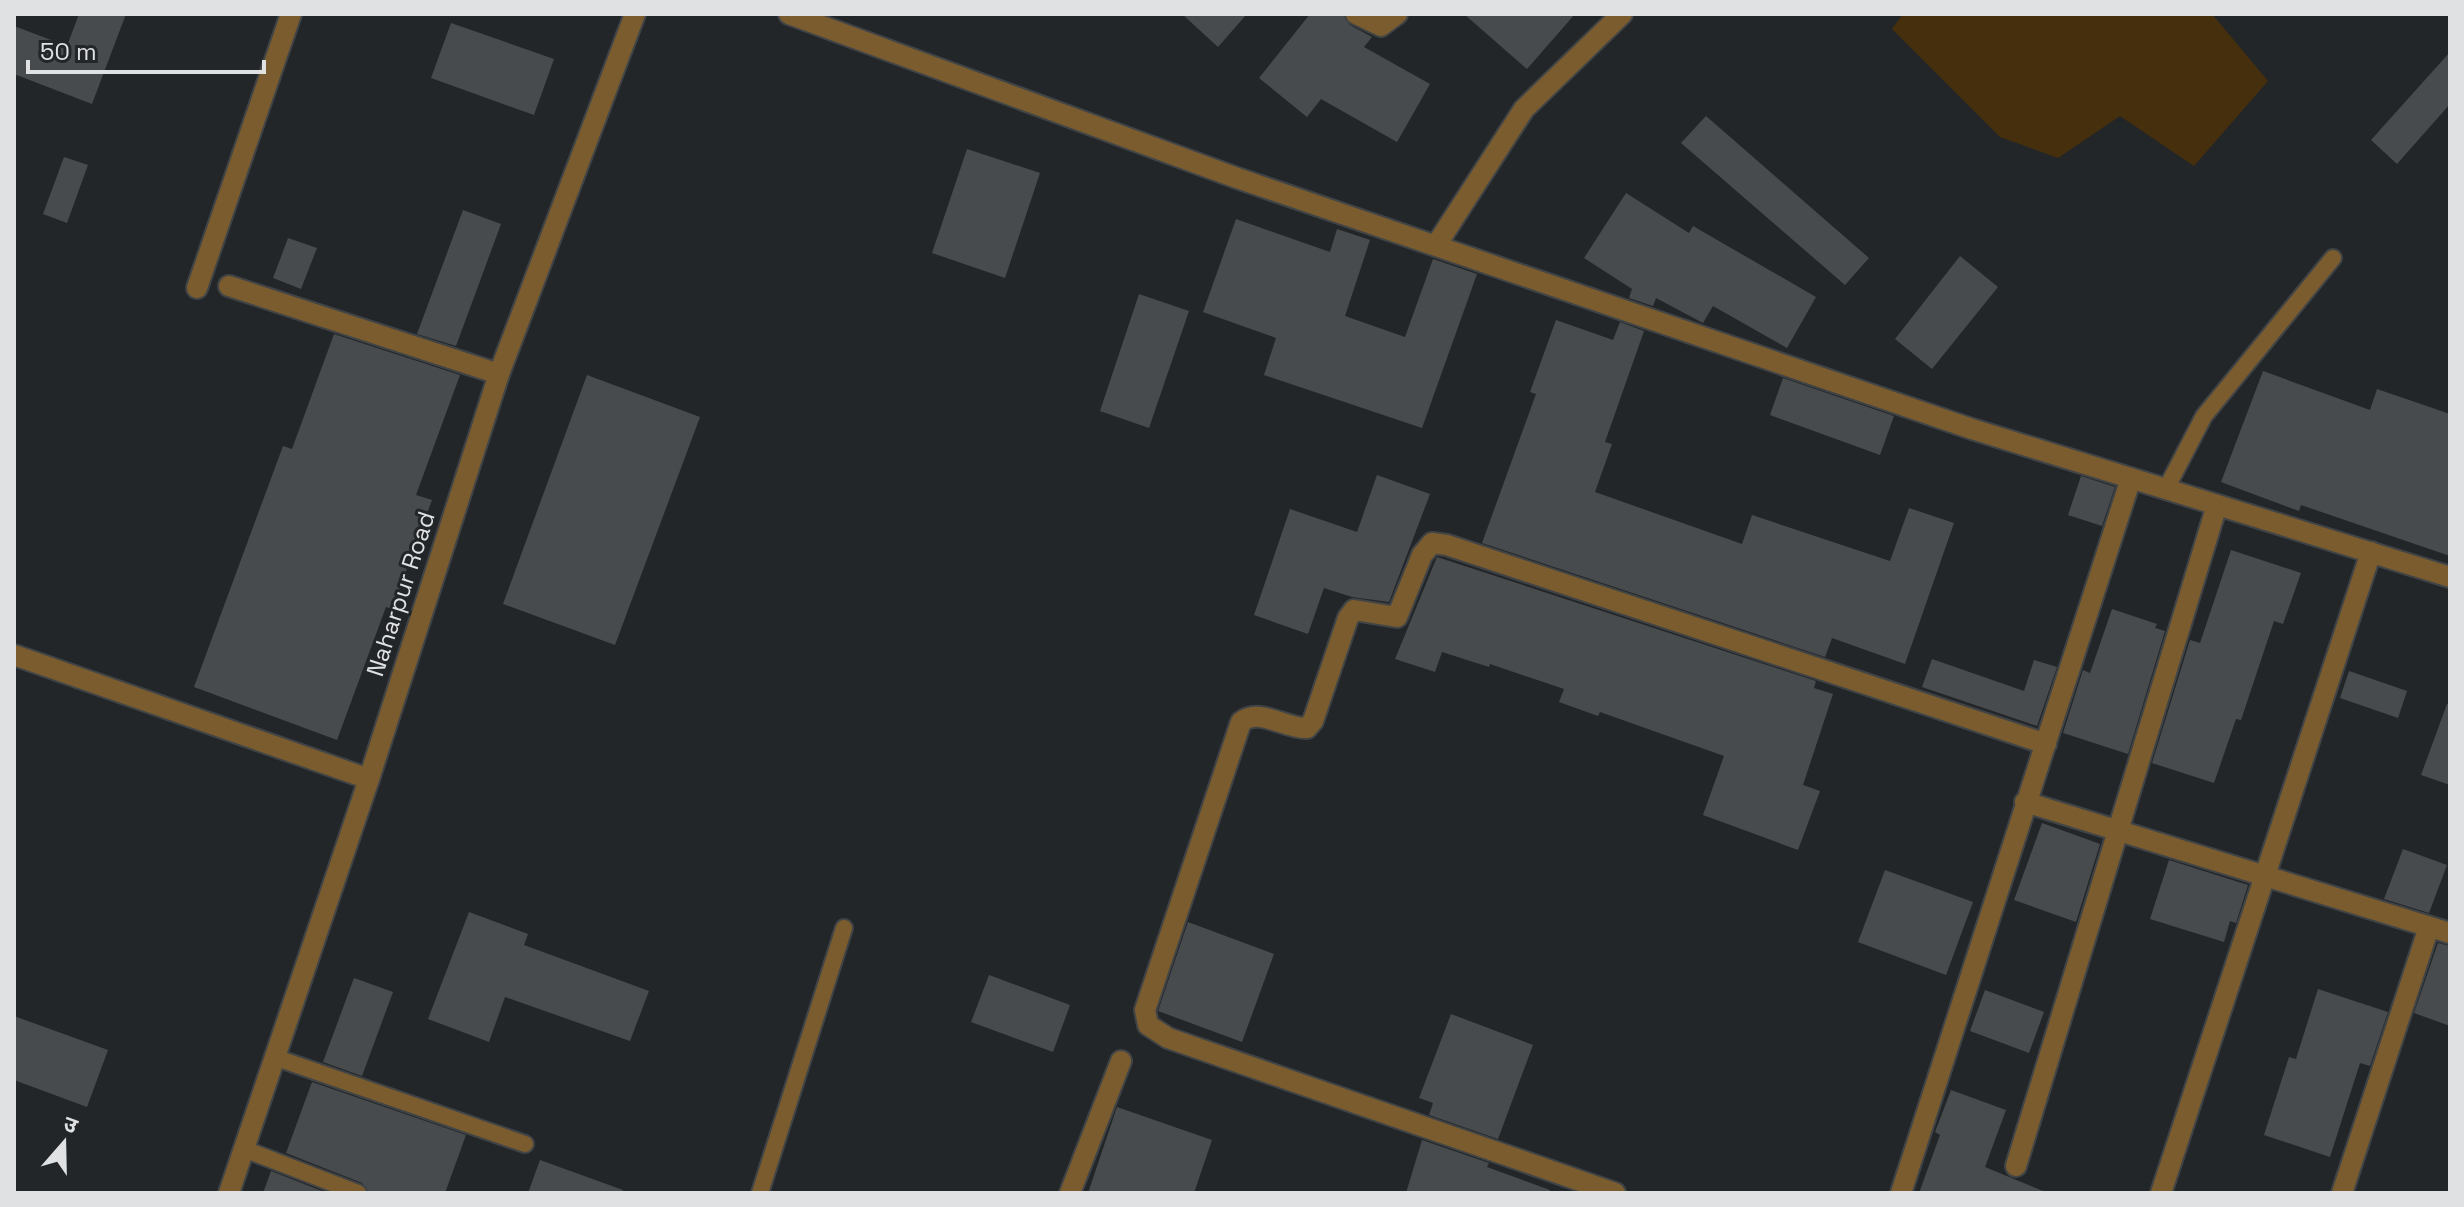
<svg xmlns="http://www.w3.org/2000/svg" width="2464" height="1207" font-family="'Space Grotesk','Noto Sans Devanagari',sans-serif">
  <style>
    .green { fill: #452f0d }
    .building { fill: #484b4e }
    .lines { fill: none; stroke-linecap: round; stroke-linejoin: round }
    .service-casing { stroke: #414446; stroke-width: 20 }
    .minor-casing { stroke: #414446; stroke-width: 24 }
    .tertiary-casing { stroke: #414446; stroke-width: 24 }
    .service { stroke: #7a5c2e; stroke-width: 16 }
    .minor { stroke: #7a5c2e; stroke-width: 20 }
    .tertiary { stroke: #7a5c2e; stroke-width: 20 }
    .labels { text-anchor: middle; stroke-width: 6; stroke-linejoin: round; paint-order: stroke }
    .street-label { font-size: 24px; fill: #e0e1e3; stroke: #232628 }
  </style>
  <rect width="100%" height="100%" fill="#232628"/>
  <!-- green -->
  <path class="green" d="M 1903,14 L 2212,14 L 2268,81 L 2194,166 L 2120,116 L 2058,158 L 2000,137 L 1892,29 Z"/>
  <!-- building -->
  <path class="building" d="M 79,14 L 126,14 L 92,104 L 14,74 L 14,26 L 67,46 Z
    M 1182,14 L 1247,14 L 1218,47 Z
    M 1310,14 L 1343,14 L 1350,25 L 1372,37 L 1364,47 L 1430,84 L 1397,142 L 1321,99 L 1307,117 L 1259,78 Z
    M 1464,14 L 1575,14 L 1527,69 Z
    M 451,23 L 554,59 L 534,115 L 431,78 Z
    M 2450,52 L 2450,104 L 2397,164 L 2371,140 Z
    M 1706,116 L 1869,258 L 1845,285 L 1681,143 Z
    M 967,149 L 1040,173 L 1005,278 L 932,253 Z
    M 64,157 L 88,165 L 67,223 L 43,214 Z
    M 1626,193 L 1689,233 L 1693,226 L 1816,297 L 1787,348 L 1713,306 L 1703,323 L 1656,298 L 1653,306 L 1629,298 L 1632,289 L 1584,258 Z
    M 463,210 L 501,224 L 456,346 L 417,334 Z
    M 1236,219 L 1330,252 L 1337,229 L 1370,240 L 1345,316 L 1405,337 L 1433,259 L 1477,274 L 1422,428 L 1264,375 L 1276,338 L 1203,312 Z
    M 288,238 L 317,248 L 301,289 L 273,278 Z
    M 1960,256 L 1998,287 L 1932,369 L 1895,339 Z
    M 1139,294 L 1189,311 L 1149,428 L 1100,411 Z
    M 1556,320 L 1613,340 L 1620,322 L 1644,331 L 1605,442 L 1612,444 L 1595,492 L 1742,544 L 1752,515 L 1890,561 L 1909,508 L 1954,523 L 1905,664 L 1832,638 L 1825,657 L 1482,543 L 1536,394 L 1530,392 Z
    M 334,334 L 460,375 L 416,495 L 432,500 L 392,609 L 386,607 L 337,740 L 194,687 L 283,446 L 292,449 Z
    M 2263,371 L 2370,410 L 2377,389 L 2450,414 L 2450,556 L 2301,505 L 2299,511 L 2221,482 Z
    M 587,375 L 700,417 L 615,645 L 503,604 Z
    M 1783,378 L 1894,416 L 1880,455 L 1770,415 Z
    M 1377,475 L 1430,494 L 1389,602 L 1352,597 L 1324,588 L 1308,634 L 1254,615 L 1290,509 L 1357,532 Z
    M 2081,476 L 2115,487 L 2102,526 L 2068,515 Z
    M 2231,550 L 2301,573 L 2283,624 L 2274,621 L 2241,720 L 2236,719 L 2214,783 L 2152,763 L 2190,640 L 2200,643 Z
    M 1437,557 L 1816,681 L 1814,688 L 1833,694 L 1803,785 L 1820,791 L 1798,850 L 1703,815 L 1724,756 L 1600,712 L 1598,716 L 1559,702 L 1564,689 L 1490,664 L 1489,667 L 1442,652 L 1435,672 L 1395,659 Z
    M 2112,609 L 2157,624 L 2155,628 L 2165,631 L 2128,754 L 2063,733 L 2083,670 L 2090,673 Z
    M 1932,659 L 2024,691 L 2034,660 L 2057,667 L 2037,726 L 1922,687 Z
    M 2349,671 L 2407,691 L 2398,718 L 2340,698 Z
    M 2447,704 L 2450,704 L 2450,785 L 2421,775 Z
    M 2042,823 L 2100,844 L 2076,922 L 2014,900 Z
    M 2403,849 L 2447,865 L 2429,913 L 2384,899 Z
    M 2169,860 L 2248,885 L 2236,923 L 2230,921 L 2224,942 L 2150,919 Z
    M 1885,870 L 1973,902 L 1946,975 L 1858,942 Z
    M 469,912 L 528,934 L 524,945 L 649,991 L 630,1041 L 505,997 L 489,1042 L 428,1019 Z
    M 1188,922 L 1274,954 L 1242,1042 L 1158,1011 Z
    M 2438,943 L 2450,946 L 2450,1026 L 2414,1013 Z
    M 989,975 L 1070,1005 L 1053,1052 L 971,1022 Z
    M 354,978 L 393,992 L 362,1076 L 323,1062 Z
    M 2318,989 L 2388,1012 L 2370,1066 L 2360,1063 L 2330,1157 L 2264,1135 L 2289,1057 L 2296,1059 Z
    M 1985,990 L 2044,1012 L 2029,1053 L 1970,1031 Z
    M 1451,1014 L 1533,1045 L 1498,1139 L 1429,1115 L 1433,1103 L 1419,1098 Z
    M 14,1016 L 108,1050 L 87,1107 L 14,1080 Z
    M 312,1082 L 466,1135 L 445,1193 L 369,1193 L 362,1183 L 286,1153 Z
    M 1951,1090 L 2006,1110 L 1985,1167 L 2048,1193 L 1919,1193 L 1940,1135 L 1935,1132 Z
    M 1117,1107 L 1212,1140 L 1194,1193 L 1088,1193 Z
    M 1422,1140 L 1489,1163 L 1487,1167 L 1550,1190 L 1549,1193 L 1406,1193 Z
    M 540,1160 L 623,1190 L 622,1193 L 528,1193 Z
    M 271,1171 L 327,1193 L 263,1193 Z"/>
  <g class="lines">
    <!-- service casing -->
    <g class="service-casing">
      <path id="service" d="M 2166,489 L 2204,416 L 2333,258
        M 274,1057 L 525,1144
        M 244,1149 L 358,1193
        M 760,1193 L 844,928"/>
    </g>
    <!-- minor casing -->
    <g class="minor-casing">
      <path id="minor" d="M 789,14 L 1237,178 L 1972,429 L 2450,577
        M 1356,14 L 1381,26 L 1397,14
        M 1437,244 L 1524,109 L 1622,14
        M 229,286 L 499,374
        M 197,288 L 291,14
        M 14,655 L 369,779
        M 2025,802 L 2450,933
        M 2016,1166 L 2217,505
        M 1070,1193 L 1121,1061
        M 1615,1193 L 1168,1038 L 1148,1025 L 1145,1010 L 1241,722 C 1259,707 1286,729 1307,728 L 1313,721 L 1348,618 L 1354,610 L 1397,617 L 1422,555 L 1432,543 L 1447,545 L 2046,744
        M 1901,1193 L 2131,478
        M 2161,1193 L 2371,552
        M 2342,1193 L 2429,927"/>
    </g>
    <!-- tertiary casing -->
    <g class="tertiary-casing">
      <path id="tertiary" d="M 229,1193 L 369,779 L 499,374 L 635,14"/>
    </g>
    <!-- service -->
    <use href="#service" class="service"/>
    <!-- minor -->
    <use href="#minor" class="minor"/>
    <!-- tertiary -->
    <use href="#tertiary" class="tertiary"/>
  </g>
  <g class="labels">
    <!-- street labels -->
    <g class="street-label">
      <text transform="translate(401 594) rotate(-72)" y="8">Naharpur Road</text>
    </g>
  </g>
  <!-- border -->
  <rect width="2464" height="1207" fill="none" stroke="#e0e1e3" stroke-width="32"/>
  <!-- north arrow -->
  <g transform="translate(64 1143) rotate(20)" stroke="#232628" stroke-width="6" paint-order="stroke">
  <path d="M0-6L14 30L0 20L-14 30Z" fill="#e0e1e3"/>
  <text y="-12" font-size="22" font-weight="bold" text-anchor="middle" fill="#e0e1e3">उ</text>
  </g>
  <!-- scale -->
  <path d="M28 60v12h236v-12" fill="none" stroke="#e0e1e3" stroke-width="4"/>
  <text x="40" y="60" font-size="24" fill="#e0e1e3" stroke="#232628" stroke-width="6" paint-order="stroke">50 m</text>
</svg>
